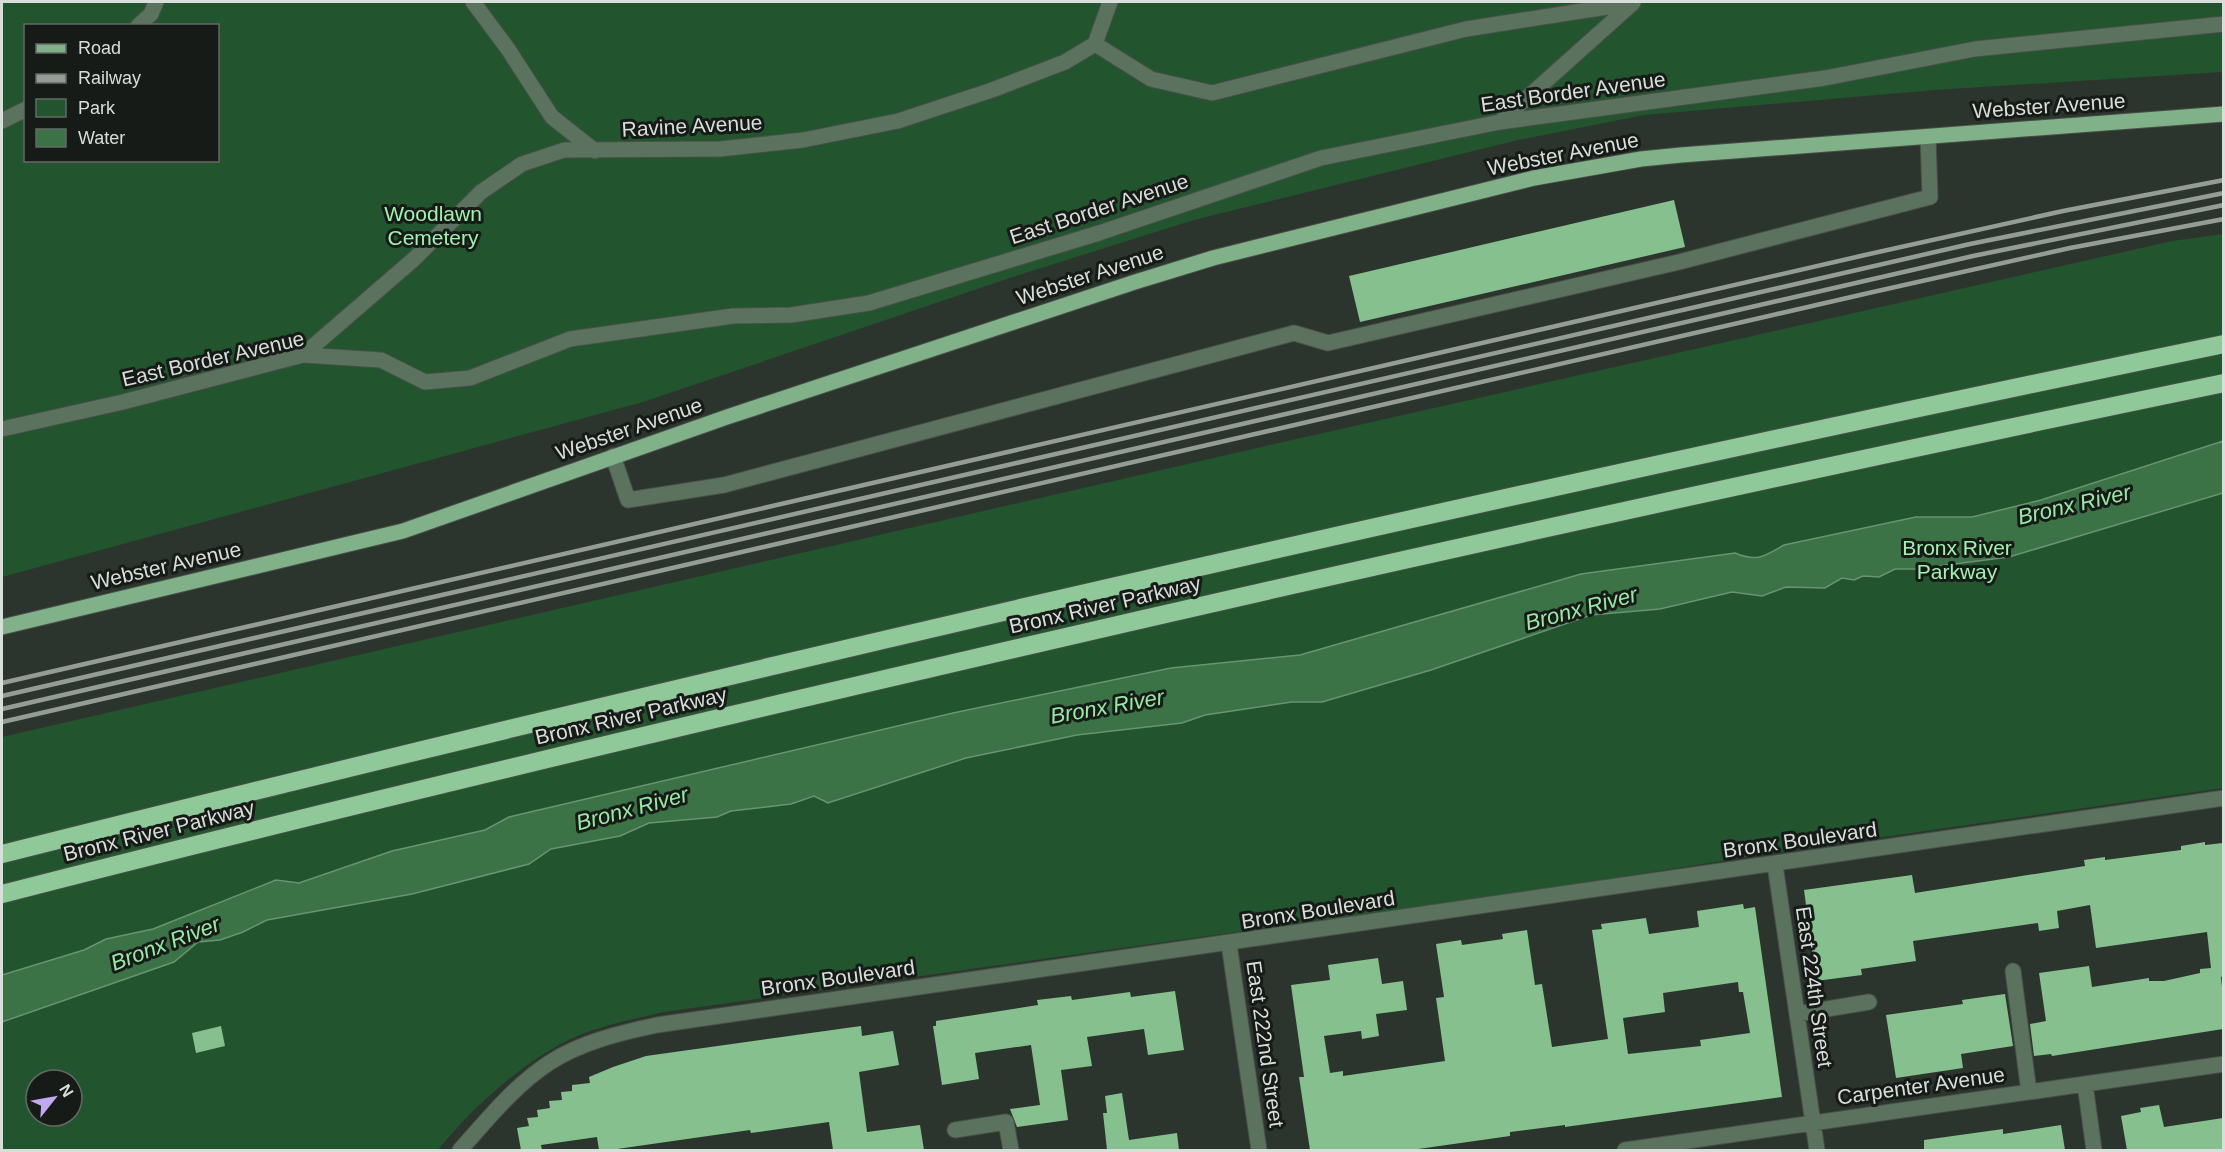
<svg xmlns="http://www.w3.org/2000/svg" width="2225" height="1152" font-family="Helvetica,sans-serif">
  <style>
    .green { fill: #22542e; fill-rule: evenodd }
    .water { fill: #3b7346; stroke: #6a9372; stroke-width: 1.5 }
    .building { fill: #86c08f; fill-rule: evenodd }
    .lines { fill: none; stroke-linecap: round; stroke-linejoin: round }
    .minor-casing { stroke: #485049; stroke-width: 17 }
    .major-casing { stroke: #485049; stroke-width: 17 }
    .highway-casing { stroke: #485049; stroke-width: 20 }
    .minor { stroke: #5b725e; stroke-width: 15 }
    .major { stroke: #81b188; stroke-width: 15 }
    .highway { stroke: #90c999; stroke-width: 18 }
    .rail { stroke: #949c95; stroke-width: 4.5 }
    .labels { text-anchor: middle; stroke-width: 6; stroke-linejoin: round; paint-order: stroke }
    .street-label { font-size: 21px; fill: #d8ded9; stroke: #171b18 }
    .park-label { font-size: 21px; fill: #a1f2af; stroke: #171b18 }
    .water-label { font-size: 22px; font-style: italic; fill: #99e9a6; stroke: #171b18 }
  </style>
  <rect width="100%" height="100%" fill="#2c352d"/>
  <!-- green -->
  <path class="green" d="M 2,2 L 2223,2 L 2223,72 L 1935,90 L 1644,115 L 1514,141 L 1194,220 L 1022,274 L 643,402 L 2,577 ZM 26,26 L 218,26 L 218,160 L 26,160 Z
    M 2223,234 L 2223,788 L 1772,853 L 1545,889 L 664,1012 C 630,1020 590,1027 559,1045 C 514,1070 469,1111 438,1150 L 2,1150 L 2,737 L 1257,448 L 2172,241 ZM 36,1080 L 72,1080 L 72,1116 L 36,1116 Z"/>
  <!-- water -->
  <path class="water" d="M 2223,441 L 2223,493 L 2009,557 L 1915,569 L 1895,569 L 1879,577 L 1863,576 L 1854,580 L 1842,578 L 1825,588 L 1786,587 L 1762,596 L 1732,592 L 1660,609 L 1591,615 L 1431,670 L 1322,702 L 1292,702 L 1205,715 L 1182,723 L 1077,735 L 966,758 L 828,803 L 814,796 L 791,804 L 731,811 L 717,817 L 649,823 L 620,836 L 551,849 L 529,864 L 412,894 L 267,920 L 243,932 L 220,940 L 198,942 L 174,962 L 2,1022 L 2,975 L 84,950 L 106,939 L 153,929 L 276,880 L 299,883 L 392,851 L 485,830 L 509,817 L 953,713 L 1171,668 L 1300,655 L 1581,574 L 1735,553 C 1757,562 1763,557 1784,545 L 1916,517 L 1972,517 L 2041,500 Z"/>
  <!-- building -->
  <path class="building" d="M 1674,200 L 1685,247 L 1360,322 L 1349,276 Z
    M 2205,842 L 2205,845 L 2223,843 L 2223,976 L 2221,977 L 2223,997 L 2223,1029 L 2052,1056 L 2051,1054 L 2034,1056 L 2030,1024 L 2046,1021 L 2039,973 L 2089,966 L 2092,987 L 2149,978 L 2149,981 L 2164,981 L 2200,973 L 2200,969 L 2211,968 L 2207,932 L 2096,948 L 2090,905 L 2057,911 L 2059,928 L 2039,931 L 2038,923 L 1913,941 L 1916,961 L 1861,969 L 1862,975 L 1816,981 L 1804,890 L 1912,875 L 1915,893 L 2085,866 L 2084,860 L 2105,857 L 2105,860 L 2181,850 L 2181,846 Z
    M 1743,904 L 1744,909 L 1755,907 L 1782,1097 L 1565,1127 L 1565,1125 L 1510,1132 L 1510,1136 L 1411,1150 L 1310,1150 L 1299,1077 L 1304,1077 L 1291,985 L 1330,980 L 1328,965 L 1378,958 L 1382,984 L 1403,981 L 1407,1010 L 1376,1014 L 1379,1036 L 1362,1039 L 1361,1031 L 1324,1036 L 1330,1073 L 1343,1071 L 1343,1076 L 1445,1061 L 1436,998 L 1444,997 L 1436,944 L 1461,940 L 1462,945 L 1503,939 L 1502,934 L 1527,930 L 1535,985 L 1542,984 L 1552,1047 L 1608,1039 L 1592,930 L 1602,929 L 1601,924 L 1646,918 L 1649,934 L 1699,927 L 1697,911 ZM 1738,982 L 1739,992 L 1743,992 L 1750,1033 L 1700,1040 L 1701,1046 L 1628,1054 L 1623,1018 L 1665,1012 L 1663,993 Z
    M 1175,991 L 1184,1050 L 1148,1055 L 1144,1029 L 1087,1037 L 1092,1066 L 1061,1070 L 1068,1120 L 1017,1127 L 1010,1109 L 1040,1105 L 1031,1045 L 975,1053 L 979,1079 L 942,1085 L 933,1026 L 936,1026 L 936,1021 L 1038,1005 L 1037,1000 L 1071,996 L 1072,1000 L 1130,992 L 1131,997 Z
    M 2005,994 L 2013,1046 L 1961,1054 L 1963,1068 L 1896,1078 L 1886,1015 L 1963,1004 L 1962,1000 Z
    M 221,1026 L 225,1046 L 196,1053 L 192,1033 Z
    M 861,1026 L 862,1036 L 893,1031 L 899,1065 L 859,1072 L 867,1132 L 920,1125 L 924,1150 L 833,1150 L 829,1122 L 751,1133 L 750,1130 L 610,1150 L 599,1150 L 597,1137 L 541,1145 L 542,1150 L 521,1150 L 517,1128 L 529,1126 L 527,1118 L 538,1117 L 537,1110 L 550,1108 L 549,1101 L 562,1100 L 561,1092 L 572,1091 L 572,1085 L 590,1083 L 589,1077 L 613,1067 L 646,1056 Z
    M 1122,1093 L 1129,1140 L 1177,1133 L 1179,1150 L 1107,1150 L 1103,1113 L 1107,1113 L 1105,1096 Z
    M 2159,1105 L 2164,1127 L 2223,1118 L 2223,1150 L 2127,1150 L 2121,1116 L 2141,1112 L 2140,1108 Z
    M 2061,1125 L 2065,1150 L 1924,1150 L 1924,1140 L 2003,1129 L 2003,1134 Z"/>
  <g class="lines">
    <!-- minor casing -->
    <g class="minor-casing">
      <path id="minor" d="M 473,2 L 508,49 L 552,117 L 595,151
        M 138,26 L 151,14 L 156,2
        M 1095,44 L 1151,79 L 1212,93 L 1466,29 L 1633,3 L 1500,122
        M 2,121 L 26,109
        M 303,355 L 414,259 L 481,192 L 522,164 L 564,150 L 720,149 L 803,140 L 898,121 L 992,90 L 1065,62 L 1095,44 L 1110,2
        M 2,429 L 123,402 L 303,355 L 381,360 L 425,382 L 470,378 L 570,339 L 733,316 L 791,315 L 869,303 L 1099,233 L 1321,158 L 1500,122 L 1825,78 L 1975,49 L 2224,24
        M 613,456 L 628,500 L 724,485 L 1294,333 L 1328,343 L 1679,262 L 1930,197 L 1928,137
        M 1775,865 L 1817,1150
        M 1229,944 L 1259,1150
        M 2013,971 L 2029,1092
        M 1797,1014 L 1869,1002
        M 2085,1084 L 2094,1150
        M 955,1130 L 1006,1122 L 1011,1150
        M 460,1150 C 487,1120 514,1086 549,1063 C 581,1042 620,1033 657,1025 C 1180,953 1702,875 2224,798
        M 1625,1150 L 2224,1064"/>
    </g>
    <!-- major casing -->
    <g class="major-casing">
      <path id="major" d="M 2,627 L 403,531 L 727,417 L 1135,282 L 1213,258 L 1534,178 L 1641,159 L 1681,155 L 2224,114"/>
    </g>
    <!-- highway casing -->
    <g class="highway-casing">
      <path id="highway" d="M 2,854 C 739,669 1479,498 2224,344
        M 2,894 C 246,831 491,772 736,714 C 1230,597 1726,486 2224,383"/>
    </g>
    <!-- minor -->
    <use href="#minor" class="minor"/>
    <!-- major -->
    <use href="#major" class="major"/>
    <!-- highway -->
    <use href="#highway" class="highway"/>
    <!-- rail -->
    <path class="rail" d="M 2,683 L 1865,255 L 2063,211 L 2224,180
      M 2,696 L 1970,244 L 2224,193
      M 2,709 L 1973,256 L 2224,205
      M 2,722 L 1873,292 L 2070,248 L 2224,219"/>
  </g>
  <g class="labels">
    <!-- street labels -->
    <g class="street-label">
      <text transform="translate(1573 92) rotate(-8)" y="7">East Border Avenue</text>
      <text transform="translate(2049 106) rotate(-4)" y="7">Webster Avenue</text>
      <text transform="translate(692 126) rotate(-3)" y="7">Ravine Avenue</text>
      <text transform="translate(1563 154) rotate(-11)" y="7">Webster Avenue</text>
      <text transform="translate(1099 209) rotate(-18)" y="7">East Border Avenue</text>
      <text transform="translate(1090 275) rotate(-18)" y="7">Webster Avenue</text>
      <text transform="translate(213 359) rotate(-13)" y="7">East Border Avenue</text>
      <text transform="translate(629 429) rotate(-19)" y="7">Webster Avenue</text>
      <text transform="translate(166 566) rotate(-13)" y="7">Webster Avenue</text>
      <text transform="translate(1105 605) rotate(-13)" y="7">Bronx River Parkway</text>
      <text transform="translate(631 716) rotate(-13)" y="7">Bronx River Parkway</text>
      <text transform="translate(159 831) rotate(-14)" y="7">Bronx River Parkway</text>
      <text transform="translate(1800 840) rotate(-8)" y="7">Bronx Boulevard</text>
      <text transform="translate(1318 910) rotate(-9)" y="7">Bronx Boulevard</text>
      <text transform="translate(838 978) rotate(-8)" y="7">Bronx Boulevard</text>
      <text transform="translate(1814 987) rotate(82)" y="7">East 224th Street</text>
      <text transform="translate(1265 1044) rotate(82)" y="7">East 222nd Street</text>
      <text transform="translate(1921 1086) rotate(-8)" y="7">Carpenter Avenue</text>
    </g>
    <!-- park labels -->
    <g class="park-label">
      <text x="433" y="221">Woodlawn<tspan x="433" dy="24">Cemetery</tspan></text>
      <text x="1957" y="555">Bronx River<tspan x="1957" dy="24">Parkway</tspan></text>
    </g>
    <!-- water labels -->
    <g class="water-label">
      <text transform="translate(2074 504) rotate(-13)" y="8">Bronx River</text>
      <text transform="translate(1581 608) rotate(-15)" y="8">Bronx River</text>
      <text transform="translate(1107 706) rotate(-10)" y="8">Bronx River</text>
      <text transform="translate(632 808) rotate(-15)" y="8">Bronx River</text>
      <text transform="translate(165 943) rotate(-21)" y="8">Bronx River</text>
    </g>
  </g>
  <!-- border -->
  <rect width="2225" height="1152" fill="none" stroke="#d8ded9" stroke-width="6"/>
  <!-- legend -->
  <rect x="24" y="24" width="195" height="138" fill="#171b18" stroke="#646965" stroke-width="1.5"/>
  <rect x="36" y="44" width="30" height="9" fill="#81b188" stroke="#646965" stroke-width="1.5"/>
  <text x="78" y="54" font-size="18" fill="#d8ded9">Road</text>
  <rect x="36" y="74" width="30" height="9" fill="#949c95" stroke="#646965" stroke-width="1.5"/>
  <text x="78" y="84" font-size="18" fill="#d8ded9">Railway</text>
  <rect x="36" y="99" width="30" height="18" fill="#22542e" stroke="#646965" stroke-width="1.5"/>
  <text x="78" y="114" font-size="18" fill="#d8ded9">Park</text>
  <rect x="36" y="129" width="30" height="18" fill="#3b7346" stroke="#646965" stroke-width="1.5"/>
  <text x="78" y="144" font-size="18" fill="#d8ded9">Water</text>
  <!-- north arrow -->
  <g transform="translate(54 1098) rotate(59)"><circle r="28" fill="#171b18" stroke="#646965" stroke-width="1.5"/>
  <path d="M0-4.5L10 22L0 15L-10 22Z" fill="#c0a8f3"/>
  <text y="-9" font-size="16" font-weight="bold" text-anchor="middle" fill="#d8ded9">N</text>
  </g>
</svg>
